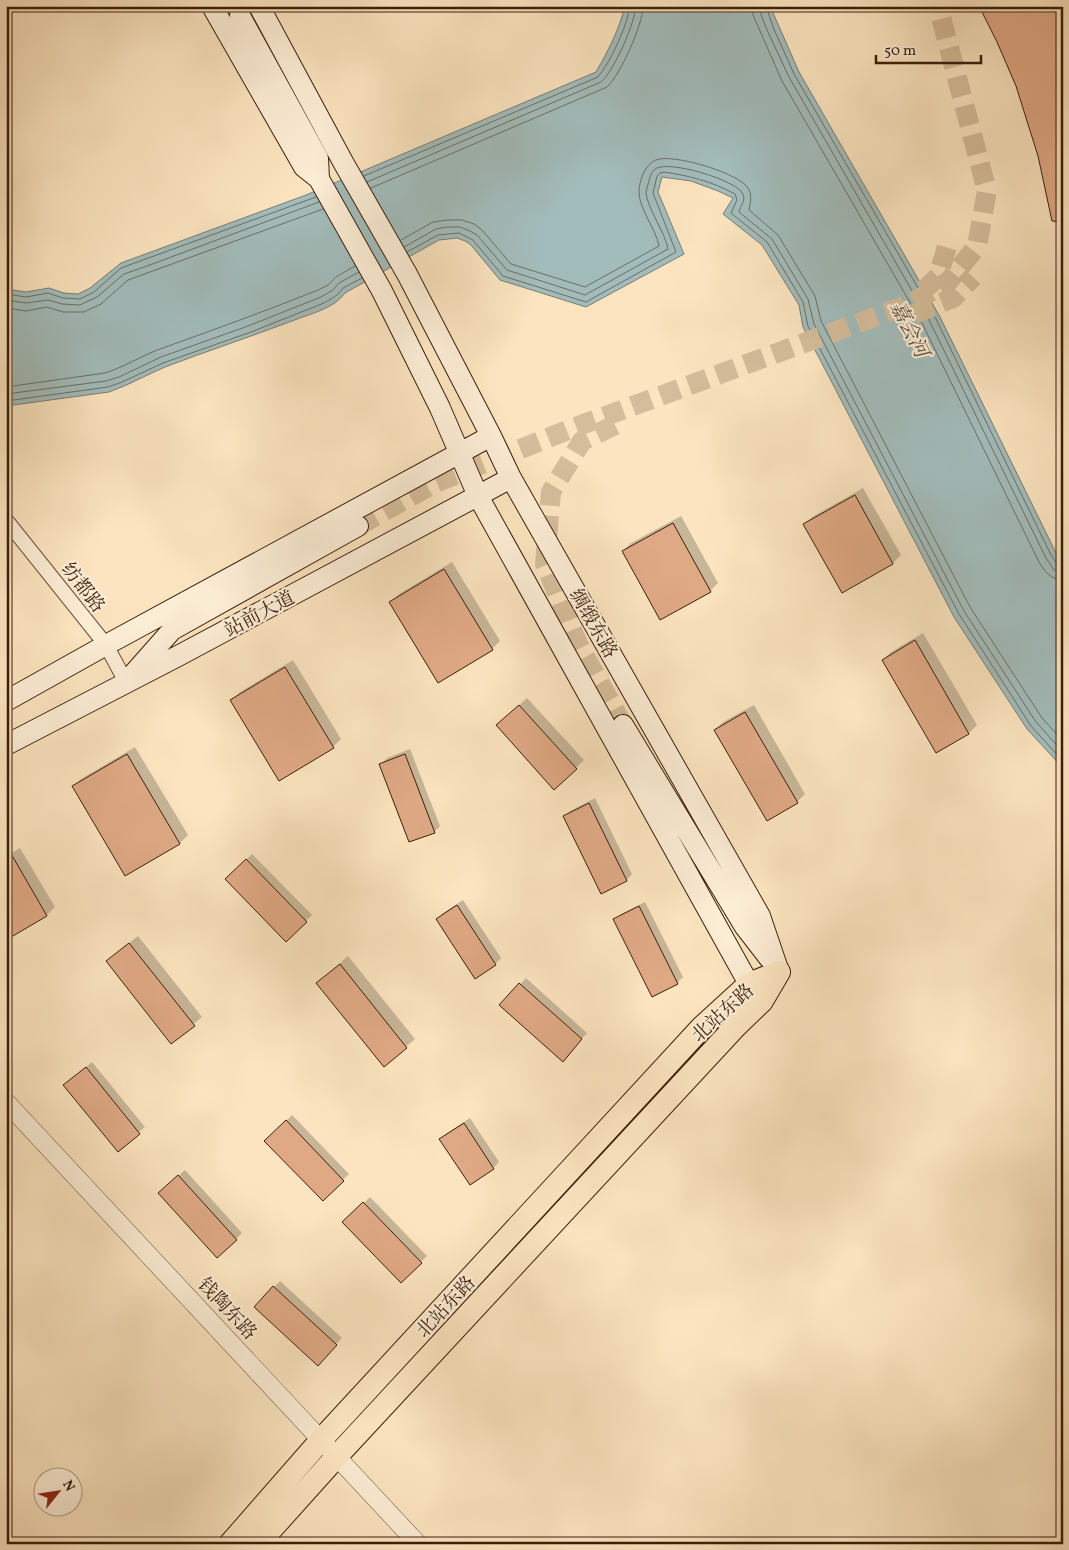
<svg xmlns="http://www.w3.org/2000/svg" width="1069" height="1550" font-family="Vollkorn,'Noto Serif SC',serif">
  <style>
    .water { fill: #a2bcbb; stroke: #797d75 }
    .shadow { fill: #0003 }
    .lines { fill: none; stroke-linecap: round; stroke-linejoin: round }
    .shore { stroke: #6e6e63; stroke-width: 1 }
    .building { fill: #dfa985; stroke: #3b1f0b }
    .secondary-tunnel { stroke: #d5bd9b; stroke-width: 20; stroke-dasharray: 20 10; stroke-linecap: butt }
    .minor-casing { stroke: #6b5038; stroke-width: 16 }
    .tertiary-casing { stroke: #6b5038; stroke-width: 19 }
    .secondary-casing { stroke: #3b1f0b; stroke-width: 22 }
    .primary-casing { stroke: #3b1f0b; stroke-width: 24 }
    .minor { stroke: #fcedd5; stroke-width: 14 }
    .tertiary { stroke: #fcedd5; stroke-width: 18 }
    .secondary { stroke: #fcedd5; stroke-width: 20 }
    .primary { stroke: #fbe4bf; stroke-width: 22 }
    .labels { text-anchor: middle; stroke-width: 4.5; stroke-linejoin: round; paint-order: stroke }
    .street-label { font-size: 19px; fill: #3b1f0b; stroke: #fcedd5 }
    .water-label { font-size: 20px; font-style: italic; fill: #5a4e40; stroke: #fcedd5 }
  </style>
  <rect width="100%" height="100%" fill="#fbe4bf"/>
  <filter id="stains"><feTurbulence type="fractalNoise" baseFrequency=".004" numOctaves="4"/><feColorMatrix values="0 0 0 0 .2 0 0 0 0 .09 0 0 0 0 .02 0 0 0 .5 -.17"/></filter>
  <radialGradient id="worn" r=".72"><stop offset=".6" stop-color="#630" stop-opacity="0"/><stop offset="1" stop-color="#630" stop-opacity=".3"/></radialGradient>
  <!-- water -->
  <path class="water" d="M 625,6 L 770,6 L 799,72 L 940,317 L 1056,553 L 1063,564 L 1063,768 L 1027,729 L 954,617 L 803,327 L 799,305 L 762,245 L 723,214 L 733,198 L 718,191 L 691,181 L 662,177 L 658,192 L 684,254 L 586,307 L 500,280 L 470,244 L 465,241 L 457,238 L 439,240 L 345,293 C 334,309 309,314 292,321 C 250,337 207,351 165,367 C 146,375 129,385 109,392 L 6,406 L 6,289 L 26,292 L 49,288 L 64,293 L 78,294 L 90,288 L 121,263 L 306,195 L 596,72 C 608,51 619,30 625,6 Z"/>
  <!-- shadow -->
  <path class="shadow" d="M 371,6 L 433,6 L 429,10 Z
    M 1063,6 L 1063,231 L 1062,232 L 1060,220 Z
    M 863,488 L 901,555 L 893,563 L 842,591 L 804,525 L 812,517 Z
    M 681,516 L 718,583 L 710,591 L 623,551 L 631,543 Z
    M 452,562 L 500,641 L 492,649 L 391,602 L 399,594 Z
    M 923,633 L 977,725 L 969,733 L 937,751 L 883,660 L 891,652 Z
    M 293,660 L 341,739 L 333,747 L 232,700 L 240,692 Z
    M 527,698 L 584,760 L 576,768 L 506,717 Z
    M 754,705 L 805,794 L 797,802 L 715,730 L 723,722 Z
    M 135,747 L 188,835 L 180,843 L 126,874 L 73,787 L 81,779 Z
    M 410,749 L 440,826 L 434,832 L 381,764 L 387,758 Z
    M 595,798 L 632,874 L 627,880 L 602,892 L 565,816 L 570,811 Z
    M 20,848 L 55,907 L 47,915 L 6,938 L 6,856 Z
    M 252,854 L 312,915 L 286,940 L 227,879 Z
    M 463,900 L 501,958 L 495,964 L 437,919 L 443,913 Z
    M 645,902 L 683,977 L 677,983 L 615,919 L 621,914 Z
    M 138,936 L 202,1017 L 172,1042 L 107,961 Z
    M 348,956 L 415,1039 L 384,1065 L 318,983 Z
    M 526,978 L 587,1033 L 568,1054 L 501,1005 Z
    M 92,1062 L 145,1127 L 118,1150 L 71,1080 Z
    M 292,1115 L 349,1174 L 323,1199 L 266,1141 Z
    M 470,1118 L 499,1162 L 493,1168 L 470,1183 L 441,1139 L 447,1133 Z
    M 185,1170 L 242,1233 L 236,1239 L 166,1187 Z
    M 370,1197 L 427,1256 L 401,1281 L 344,1222 Z
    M 280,1281 L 342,1338 L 323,1358 L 256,1307 Z"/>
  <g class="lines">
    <!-- shore -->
    <path class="shore" d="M 752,6 L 753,15 L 782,81 L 923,325 L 1039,562 C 1045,572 1050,579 1063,580
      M 759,6 L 760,12 L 767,30 L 789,77 L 930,322 L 1046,558 L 1054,570 L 1063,572
      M 766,6 L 773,27 L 794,74 L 936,319 L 1051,555 L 1057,564 L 1063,566
      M 364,176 L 598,77 C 610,63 628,24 630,6
      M 367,182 L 601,82 C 614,71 635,23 636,6
      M 371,188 L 607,87 C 620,75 643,25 643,6
      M 401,240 L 433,222 L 447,220 L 462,220 L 474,224 L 482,230 L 511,264 L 585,287 L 659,246 C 656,229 639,209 639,192 C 639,181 645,164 656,160 C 672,153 739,173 748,188 C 753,196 750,203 749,210 L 778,235 L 815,296 L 821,321 L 970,607 L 1042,718 L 1063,741
      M 404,247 L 436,229 L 447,227 L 460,227 L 470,231 L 477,235 L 507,270 L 585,295 L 668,249 C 666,234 646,206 646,192 C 647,188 648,184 649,181 C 650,177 651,173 654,170 C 664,158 737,180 743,194 C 746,201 740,206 739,212 L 772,239 L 808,299 L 814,324 L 964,611 L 1036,722 L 1063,752
      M 407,252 L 438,235 L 459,233 L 473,240 L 503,276 L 586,302 L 676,252 L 653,193 L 657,176 L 660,173 L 664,172 C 690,176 711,181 735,194 L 737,200 L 731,213 L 767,242 L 803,302 L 808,326 L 959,614 L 1031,726 L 1063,761
      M 6,294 L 26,297 L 48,293 L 63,298 L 80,299 L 94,292 L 121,268 L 316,197
      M 6,300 L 26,303 L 48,300 L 62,304 L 80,305 L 97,297 L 124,274 L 147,266 L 319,202
      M 6,308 L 26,311 L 47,307 L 63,312 L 84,312 L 101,304 L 128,280 L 323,209
      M 6,387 L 105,373 C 124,367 141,356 160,349 C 213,330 266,311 318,290 L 328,285 L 336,277 L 355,266
      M 6,394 L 106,381 L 119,377 L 161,357 L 248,326 L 321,297 L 333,290 L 339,283 L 359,272
      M 6,401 L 108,387 L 122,382 L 163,363 L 251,332 L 324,303 L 337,295 L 343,288 L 362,278"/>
  </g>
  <!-- building -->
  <path class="building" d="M 979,6 L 1063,6 L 1063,222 L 1052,221 L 1038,156 L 1016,86 L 997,42 Z
    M 855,495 L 893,564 L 842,593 L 803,524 Z
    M 673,523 L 711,592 L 660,620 L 622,551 Z
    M 444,569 L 493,650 L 438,683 L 389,602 Z
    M 915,640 L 969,734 L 936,753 L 882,660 Z
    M 285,667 L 334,748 L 279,781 L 230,700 Z
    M 519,705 L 577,769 L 554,790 L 496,725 Z
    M 745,712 L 798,803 L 767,821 L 714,730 Z
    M 127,754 L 180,844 L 125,876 L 72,786 Z
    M 405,754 L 435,833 L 409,842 L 379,764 Z
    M 589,803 L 627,881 L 601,894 L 563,816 Z
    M 6,845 L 47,916 L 6,940 Z
    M 246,859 L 307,922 L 286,942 L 225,879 Z
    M 457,905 L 496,965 L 475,979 L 436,919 Z
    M 639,906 L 678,984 L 652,997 L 613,919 Z
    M 129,943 L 195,1026 L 171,1044 L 106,961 Z
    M 340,964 L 407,1048 L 384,1067 L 316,983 Z
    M 519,983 L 582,1039 L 563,1062 L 499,1005 Z
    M 86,1067 L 140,1134 L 118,1152 L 63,1085 Z
    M 286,1120 L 344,1181 L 323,1201 L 264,1141 Z
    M 464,1123 L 494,1169 L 470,1185 L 439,1139 Z
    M 178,1175 L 237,1240 L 217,1258 L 158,1193 Z
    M 363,1202 L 422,1263 L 401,1283 L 342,1222 Z
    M 273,1286 L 337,1345 L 318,1366 L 254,1307 Z"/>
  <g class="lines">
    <!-- secondary-tunnel -->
    <path class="secondary-tunnel" d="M 924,290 L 938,277 L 948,243
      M 914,314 L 953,298 L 973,277
      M 615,425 L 582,441 L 551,492 L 545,564 L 578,644 L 623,725
      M 358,526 L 435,483 L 573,428 L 910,304 L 949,281 L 977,246 L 987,191 L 938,6"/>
    <!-- minor casing -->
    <g class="minor-casing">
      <path id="minor" d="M 6,520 L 106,645 L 126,682"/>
    </g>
    <!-- tertiary casing -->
    <g class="tertiary-casing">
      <path id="tertiary" d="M 6,1102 L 418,1544"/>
    </g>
    <!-- secondary casing -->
    <g class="secondary-casing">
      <path id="secondary" d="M 212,6 L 304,167 L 319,179 L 382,291 L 440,408 L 478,496 L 749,984
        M 259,6 L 343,162 L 407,274 L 491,436 L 511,478 L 760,916 L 779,972
        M 240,16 L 318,158 L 319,179
        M 134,673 L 172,630 L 358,526
        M 6,701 L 106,645 L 491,436
        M 623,725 L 745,927 L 769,958
        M 6,745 L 178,656 L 511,478"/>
    </g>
    <!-- primary casing -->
    <g class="primary-casing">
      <path id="primary" d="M 230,1544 L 321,1440 L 703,1026 L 749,984 L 779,972
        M 258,1544 L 337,1456 L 736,1026 L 762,1001 L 779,972"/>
    </g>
    <!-- minor -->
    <use href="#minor" class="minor"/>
    <!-- tertiary -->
    <use href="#tertiary" class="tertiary"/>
    <!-- secondary -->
    <use href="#secondary" class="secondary"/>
    <!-- primary -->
    <use href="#primary" class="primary"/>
  </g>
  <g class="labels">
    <!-- street labels -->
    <g class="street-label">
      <text transform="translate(84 587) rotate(52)" y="7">纺都路</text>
      <text transform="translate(259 613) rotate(-28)" y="7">站前大道</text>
      <text transform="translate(594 623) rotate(60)" y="7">绸缎东路</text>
      <text transform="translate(722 1012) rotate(-42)" y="7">北站东路</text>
      <text transform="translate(445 1306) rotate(-47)" y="7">北站东路</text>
      <text transform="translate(228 1308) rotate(47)" y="7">钱陶东路</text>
    </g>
    <!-- water labels -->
    <g class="water-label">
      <text transform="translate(910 329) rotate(63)" y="7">嘉会河</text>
    </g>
  </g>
  <!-- margin -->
  <rect width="1069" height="1550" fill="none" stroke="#fbe4bf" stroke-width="25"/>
  <rect x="8" y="8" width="1054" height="1535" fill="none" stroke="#3b1f0b" stroke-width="2.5"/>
  <rect x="12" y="12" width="1044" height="1525" fill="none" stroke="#3b1f0b"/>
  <!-- north arrow -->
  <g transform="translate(58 1492) rotate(60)"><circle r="24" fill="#fcedd5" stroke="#af9b84"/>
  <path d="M0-4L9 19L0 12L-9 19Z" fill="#8f2418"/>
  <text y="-8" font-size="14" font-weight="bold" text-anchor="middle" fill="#3b1f0b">N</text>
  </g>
  <!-- scale -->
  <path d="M876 55v8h105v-8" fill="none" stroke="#3b1f0b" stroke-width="2.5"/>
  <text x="884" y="55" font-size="15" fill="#3b1f0b" stroke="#fcedd5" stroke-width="4" paint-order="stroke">50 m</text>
  <rect width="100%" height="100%" filter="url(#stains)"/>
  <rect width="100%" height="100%" fill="url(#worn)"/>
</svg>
